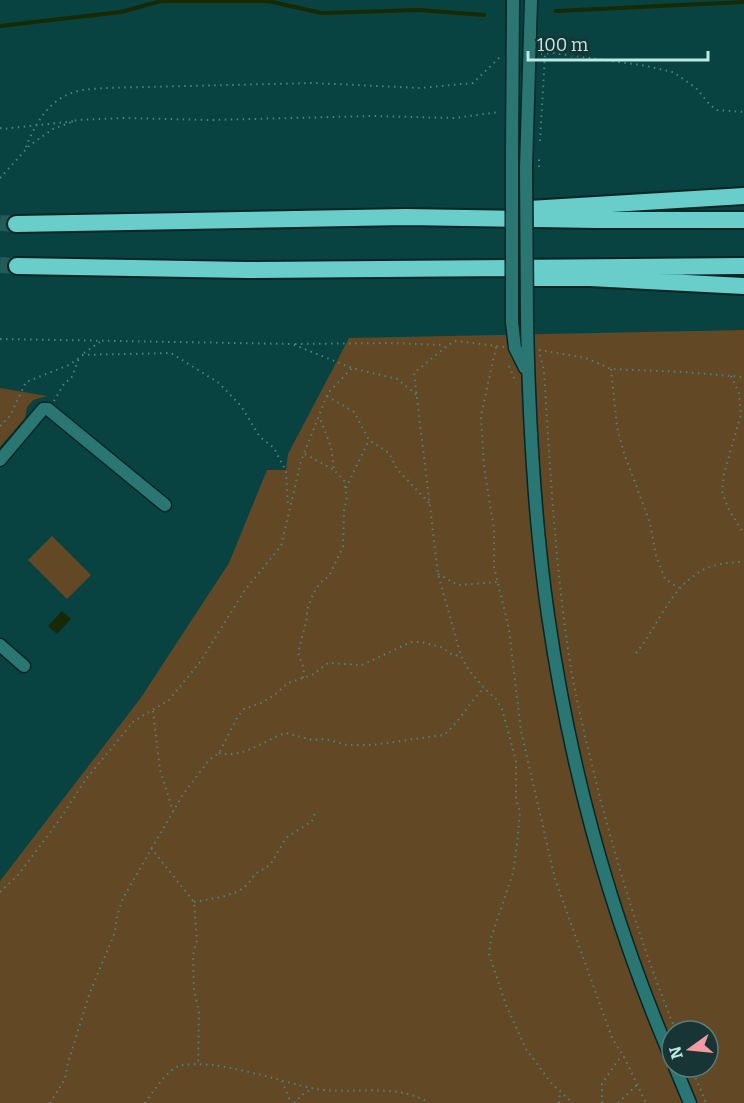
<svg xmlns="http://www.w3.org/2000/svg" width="744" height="1103" font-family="Bitter,serif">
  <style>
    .green { fill: #634825; fill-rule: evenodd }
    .water { fill: #172905 }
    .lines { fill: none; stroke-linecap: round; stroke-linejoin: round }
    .stream { stroke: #172905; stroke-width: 4 }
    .highway-tunnel { stroke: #235b5a; stroke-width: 16; stroke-dasharray: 16 8; stroke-linecap: butt }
    .minor-casing { stroke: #062625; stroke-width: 15 }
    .highway-casing { stroke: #062625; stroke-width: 20 }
    .path { stroke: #4d8280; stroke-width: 2; stroke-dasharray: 1.5 4.5; stroke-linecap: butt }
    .minor { stroke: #297673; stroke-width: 12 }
    .highway { stroke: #69cdc9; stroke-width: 16 }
    .minor-bridge-casing { stroke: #062625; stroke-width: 15; stroke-linecap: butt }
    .path-bridge { stroke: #4d8280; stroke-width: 2; stroke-dasharray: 1.5 4.5; stroke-linecap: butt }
    .minor-bridge { stroke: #297673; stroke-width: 12 }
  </style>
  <rect width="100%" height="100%" fill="#084241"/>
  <!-- green -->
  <path class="green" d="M 744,330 L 744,1103 L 0,1103 L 0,881 L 140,699 L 229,563 L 267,470 L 286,470 L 288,454 L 349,338 ZM 672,1031 L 708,1031 L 708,1067 L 672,1067 Z
    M 0,388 L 47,396 L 33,400 L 27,407 L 25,418 L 0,447 Z
    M 52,536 L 91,575 L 67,599 L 28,560 Z"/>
  <!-- water -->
  <path class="water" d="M 62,611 L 71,619 L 57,634 L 48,626 Z"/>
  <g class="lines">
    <!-- stream -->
    <path class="stream" d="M 556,11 L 744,2
      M 0,26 L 121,12 L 161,1 L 268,1 L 322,13 L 419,10 L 484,15"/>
    <!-- highway-tunnel -->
    <path class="highway-tunnel" d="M 0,223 L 16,224
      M 0,265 L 17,266"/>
    <!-- minor casing -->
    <g class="minor-casing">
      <path id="minor" d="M 512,155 L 513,0
        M 526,168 L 531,0
        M 527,321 C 529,419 534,519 548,615 C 570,768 611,918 672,1060
        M 512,322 L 515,348 L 525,368
        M 0,460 L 43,409 L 48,409 L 165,505
        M 0,645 L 24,666
        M 675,1067 L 690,1103"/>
    </g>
    <!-- highway casing -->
    <g class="highway-casing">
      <path id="highway" d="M 529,209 L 744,196
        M 16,224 L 406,217 L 596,220 L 744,220
        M 17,266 L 247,270 L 744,266
        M 515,278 L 590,278 L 744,286"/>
    </g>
    <!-- path -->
    <path class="path" d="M 541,54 L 552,53 L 641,65 L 673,72 L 696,88 L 710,105 L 717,110 L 744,112
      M 0,128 L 3,129 L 75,121
      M 540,141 L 545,54
      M 26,147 C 35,124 49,99 75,92 C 83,89 94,89 103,88 L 314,83 L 420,88 L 473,83 L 500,57
      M 0,178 L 30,145 L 53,129 L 77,120 L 124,118 L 211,120 L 372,116 L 454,118 L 500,112
      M 0,339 L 292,344 L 352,368
      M 100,342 L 81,355 L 171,353 L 219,383 L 241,406 L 260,437 L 274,448 L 286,471 L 288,507
      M 295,344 L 387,343 L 445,345
      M 496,347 L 481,416 L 484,467 L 494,529 L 494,567 L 509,629 L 521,731 L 555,879 L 612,1038 L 624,1057 L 646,1103
      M 504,347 L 456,341 L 448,345 L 414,373 L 438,574 L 461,656 L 468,669 L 484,688 L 496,699 L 502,709 L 516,761 L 516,799 L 520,812 L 517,844 L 513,873 L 491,938 L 489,954 L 506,1005 L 526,1049 L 552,1084 L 573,1103
      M 539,350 L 586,358 L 611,369 L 683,372 L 744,377
      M 540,355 L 544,371 C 550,467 555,562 569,656 C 576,702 588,748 599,794 C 620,874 644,954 676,1031
      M 509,366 L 516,383
      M 611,369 L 617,427 L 624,453 L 650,523 L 656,556 L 665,579 L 679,588
      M 731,376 L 739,393 L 741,414 L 724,474 L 722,491 L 728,508 L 744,534
      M 327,396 L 354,412 L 369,440 L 389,453 L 397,469 L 430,504
      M 54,401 L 65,382 L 71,379 L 79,358
      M 0,426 L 10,416 L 26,382 L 69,365 L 79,358
      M 305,454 L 334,470
      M 346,488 L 369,440
      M 438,574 L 458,585 L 498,582
      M 636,653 C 660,624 670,585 707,568 C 718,563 733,563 744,561
      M 303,678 L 304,669 L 298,653 L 307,618 L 307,610 L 313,594 L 320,583 L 329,576 L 343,547 L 344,511 L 347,497 L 344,480 L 334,470 L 331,447 L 319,416
      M 153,711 L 160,770 L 173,811
      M 219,753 C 244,759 263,740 286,733 L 312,740 L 325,739 L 347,745 L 372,745 L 443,735 C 458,725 469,702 484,688
      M 151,848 L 194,902 L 197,940 L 193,955 L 194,990 L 199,1013 L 198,1065
      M 0,892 L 19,874 L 60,819 L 86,779 L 134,721 L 169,700 L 200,662 L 245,590 L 281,546 L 301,461 L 328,393 L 352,368 L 397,379 L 417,395
      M 194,902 L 222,897 L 239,891 L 248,884 L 255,874 L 270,865 L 286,838 L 312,821 L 316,810
      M 691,1067 L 706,1103
      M 282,1081 L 291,1103
      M 50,1103 L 65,1079 L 68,1063 L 89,995 L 115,932 L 117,916 L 123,898 L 182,796 L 209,760 L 219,753 L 238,716 L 244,709 L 261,703 L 273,696 L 288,683 L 312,675 L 328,663 L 362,665 L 411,642 L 421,642 L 441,647 L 453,655 L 461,656
      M 145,1103 C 152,1093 168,1069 179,1066 C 213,1057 280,1082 316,1089 C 352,1095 396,1082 429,1103
      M 294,1103 L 302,1095 L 313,1088
      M 559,1103 L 560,1091
      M 602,1103 L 602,1084 L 618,1060 L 624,1057
      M 618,1103 L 637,1085"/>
    <!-- minor -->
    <use href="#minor" class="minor"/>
    <!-- highway -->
    <use href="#highway" class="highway"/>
    <!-- minor-bridge casing -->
    <g class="minor-bridge-casing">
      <path id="minor-bridge" d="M 512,155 L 512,322
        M 526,168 L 527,321"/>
    </g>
    <!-- path-bridge -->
    <path class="path-bridge" d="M 539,167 L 539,155"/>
    <!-- minor-bridge -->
    <use href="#minor-bridge" class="minor-bridge"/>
  </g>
  <!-- north arrow -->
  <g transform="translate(690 1049) rotate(255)"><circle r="28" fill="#163534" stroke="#587d7b" stroke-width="1.5"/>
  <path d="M0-4.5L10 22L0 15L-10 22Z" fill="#f49aa5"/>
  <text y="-9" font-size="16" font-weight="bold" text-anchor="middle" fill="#bce9e6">N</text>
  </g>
  <!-- scale -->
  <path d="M528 51v9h180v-9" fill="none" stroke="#bce9e6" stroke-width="3"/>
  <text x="537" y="51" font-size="18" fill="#bce9e6" stroke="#163534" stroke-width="4.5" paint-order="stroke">100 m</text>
</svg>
